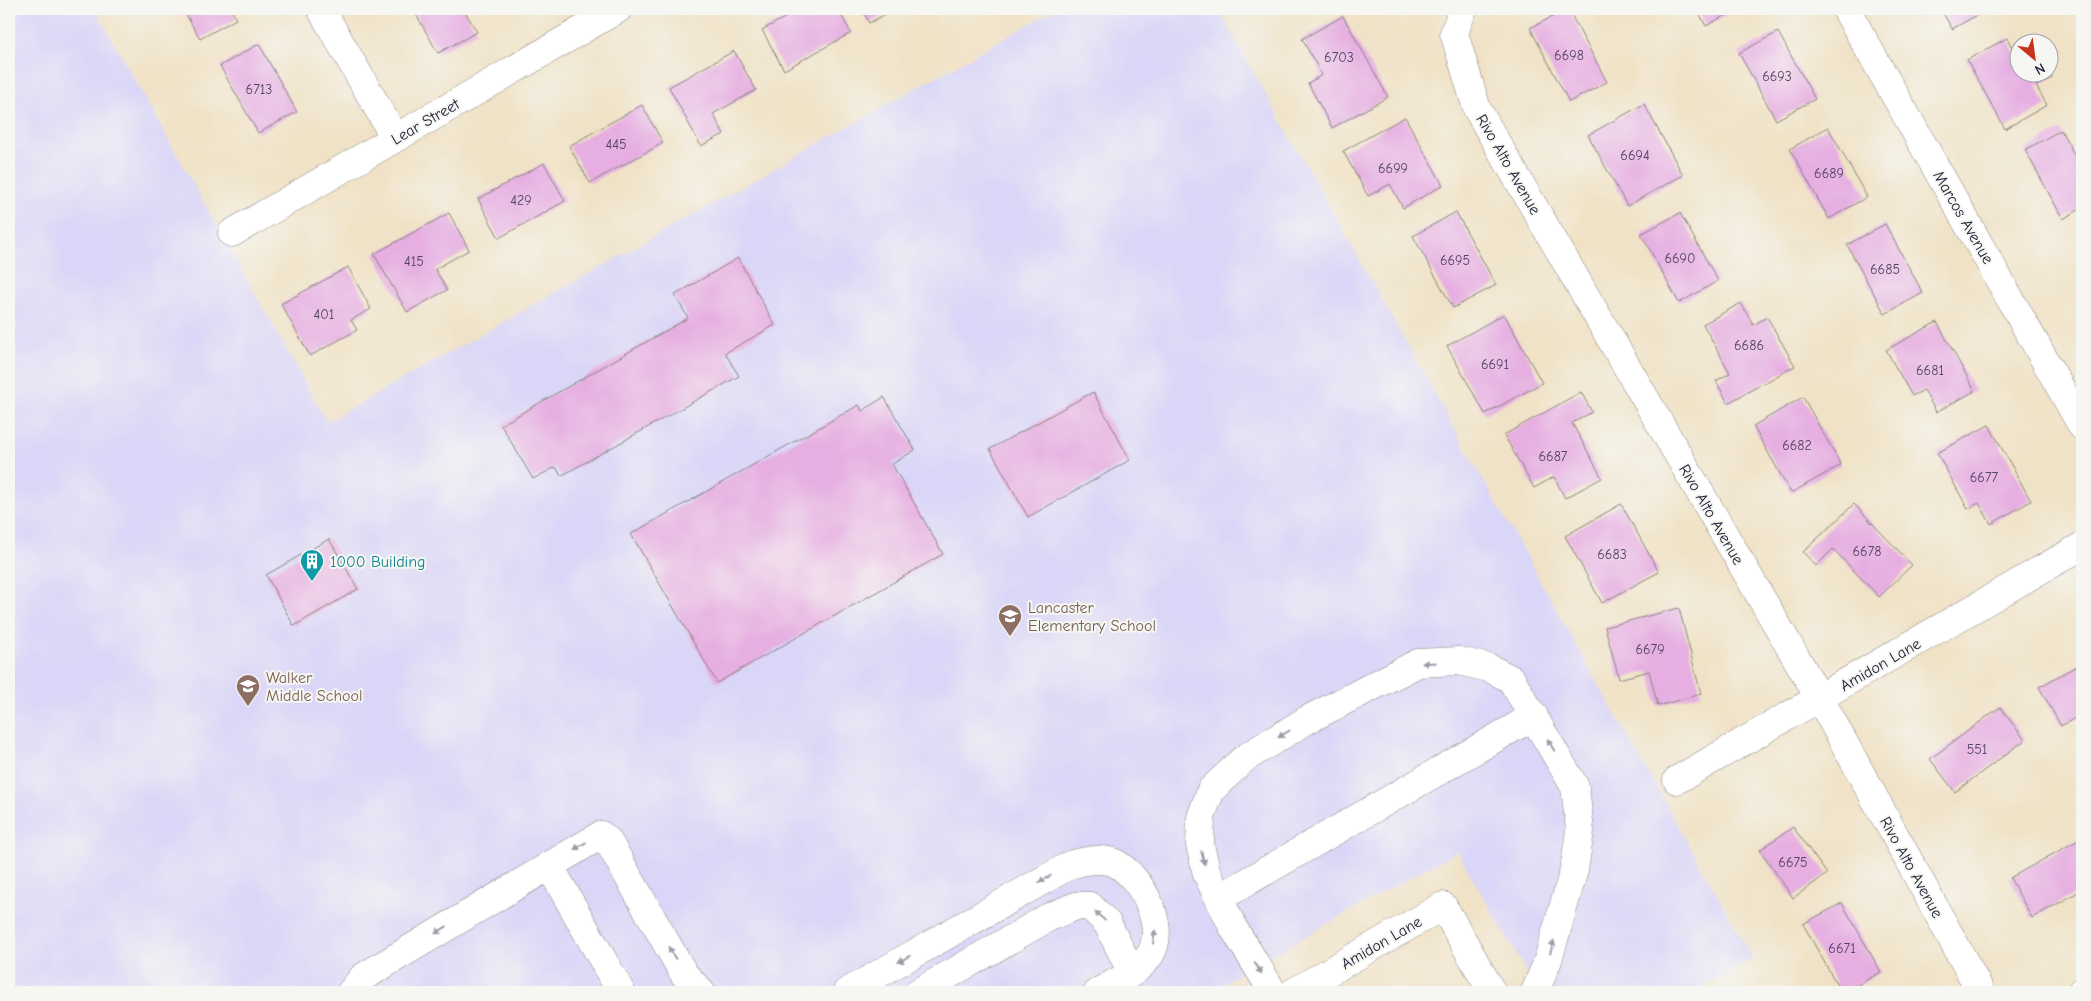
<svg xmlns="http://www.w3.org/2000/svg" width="2091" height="1001" font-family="'Comic Neue',sans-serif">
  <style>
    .built { fill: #dad6f7 }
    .building { fill: #e6aee1 }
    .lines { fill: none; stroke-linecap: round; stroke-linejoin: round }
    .minor-casing { stroke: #898280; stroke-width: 29 }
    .minor { stroke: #fff; stroke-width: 28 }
    .oneway { fill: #9c9ca7 }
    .labels { text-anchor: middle; stroke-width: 4; stroke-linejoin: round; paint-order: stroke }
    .number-label { font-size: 14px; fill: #534564 }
    .street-label { font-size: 16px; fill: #22223b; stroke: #f6f6f2 }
    .culture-label { font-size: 16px; fill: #0d838f; stroke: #f6f6f2; text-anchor: start }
    .education-label { font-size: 16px; fill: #785e54; stroke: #f6f6f2; text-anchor: start }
  </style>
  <rect width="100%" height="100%" fill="#f6f6f2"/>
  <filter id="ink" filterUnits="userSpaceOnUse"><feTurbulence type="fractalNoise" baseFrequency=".02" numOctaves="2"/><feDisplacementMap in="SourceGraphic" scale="10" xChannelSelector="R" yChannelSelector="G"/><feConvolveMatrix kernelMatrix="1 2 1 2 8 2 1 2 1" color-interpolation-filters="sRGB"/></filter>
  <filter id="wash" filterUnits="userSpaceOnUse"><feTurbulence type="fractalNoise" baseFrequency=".0096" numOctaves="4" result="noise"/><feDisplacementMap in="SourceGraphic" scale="20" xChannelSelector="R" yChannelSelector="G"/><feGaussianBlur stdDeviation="1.12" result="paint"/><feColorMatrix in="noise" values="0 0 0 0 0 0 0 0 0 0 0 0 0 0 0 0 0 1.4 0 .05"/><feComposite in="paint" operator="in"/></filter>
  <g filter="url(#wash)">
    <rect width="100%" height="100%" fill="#f0e2c6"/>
    <!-- built -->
    <path class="built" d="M 9,9 L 95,9 L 327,422 L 1056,9 L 1218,9 L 1753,959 L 1694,992 L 1538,992 L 1457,851 L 1207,992 L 9,992 Z"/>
    <g id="blocks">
      <!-- building -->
      <path class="building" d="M 183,9 L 231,9 L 236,19 L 200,39 Z
        M 413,9 L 467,9 L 464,10 L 477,32 L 438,53 Z
        M 801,9 L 838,9 L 851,33 L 784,70 L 762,30 Z
        M 862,9 L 895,9 L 869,23 Z
        M 1568,9 L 1607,82 L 1569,102 L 1530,28 Z
        M 1697,9 L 1737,9 L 1706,26 Z
        M 1941,9 L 1988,9 L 1952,29 Z
        M 1343,16 L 1388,97 L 1332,128 L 1308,83 L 1322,75 L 1302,39 Z
        M 1778,32 L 1815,99 L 1776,120 L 1739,53 Z
        M 2007,38 L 2018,59 L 2018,72 L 2049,72 L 2052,78 L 2036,86 L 2047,105 L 2005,129 L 1967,60 Z
        M 259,44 L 297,112 L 258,133 L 220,66 Z
        M 734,51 L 756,90 L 713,114 L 724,134 L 701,146 L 669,87 Z
        M 1644,104 L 1683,175 L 1627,206 L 1588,135 Z
        M 642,105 L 663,143 L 590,183 L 569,146 Z
        M 1405,117 L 1443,185 L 1403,208 L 1390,184 L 1368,196 L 1343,151 Z
        M 1828,127 L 1867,197 L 1829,219 L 1790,149 Z
        M 2061,130 L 2082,169 L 2082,208 L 2063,219 L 2025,150 Z
        M 544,163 L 565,201 L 499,238 L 478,199 Z
        M 1456,212 L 1496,285 L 1453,308 L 1413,236 Z
        M 449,213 L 469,250 L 435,269 L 447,290 L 407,312 L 374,254 Z
        M 1680,213 L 1718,281 L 1679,303 L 1641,234 Z
        M 1885,224 L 1923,293 L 1885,314 L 1847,245 Z
        M 738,258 L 775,325 L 725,353 L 739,376 L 561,476 L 556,467 L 533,479 L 501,425 L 688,318 L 675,295 Z
        M 348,267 L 371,309 L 351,320 L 357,330 L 310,356 L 281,304 Z
        M 1741,303 L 1753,325 L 1767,317 L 1795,366 L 1728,403 L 1716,381 L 1730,373 L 1703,324 Z
        M 1504,314 L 1542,383 L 1485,414 L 1447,346 Z
        M 1937,322 L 1975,391 L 1936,412 L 1924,390 L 1912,396 L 1886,350 Z
        M 1093,392 L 1130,460 L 1028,517 L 990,449 Z
        M 1581,392 L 1592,412 L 1572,423 L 1602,478 L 1565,498 L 1554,477 L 1534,488 L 1504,435 Z
        M 884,397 L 915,450 L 892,464 L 943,554 L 717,683 L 631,534 L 859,405 L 862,411 Z
        M 1803,397 L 1841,465 L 1791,493 L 1753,426 Z
        M 1989,425 L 2031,501 L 1991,524 L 1979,503 L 1968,509 L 1937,453 Z
        M 1621,504 L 1659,572 L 1602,603 L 1565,536 Z
        M 1854,504 L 1912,565 L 1879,597 L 1833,549 L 1816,566 L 1803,552 Z
        M 329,539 L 358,589 L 294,626 L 266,575 Z
        M 1679,608 L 1701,694 L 1658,706 L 1649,671 L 1619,679 L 1605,627 Z
        M 2082,663 L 2082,714 L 2061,726 L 2039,687 Z
        M 2000,707 L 2025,740 L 1955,792 L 1930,759 Z
        M 1793,827 L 1827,874 L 1793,898 L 1760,850 Z
        M 2082,838 L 2082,890 L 2032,918 L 2010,878 Z
        M 1842,903 L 1881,972 L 1845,992 L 1841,992 L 1803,924 Z"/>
    </g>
  </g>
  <g filter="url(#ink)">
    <use href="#blocks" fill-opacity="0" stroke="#898280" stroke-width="1"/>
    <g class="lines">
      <!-- minor casing -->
      <g class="minor-casing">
        <path id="minor" d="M 321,9 L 395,138
          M 1463,9 L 1454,33 L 1477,109 L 1820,699 L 1981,992
          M 1846,9 L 2082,426
          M 232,233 L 618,9
          M 1677,780 L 2082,546
          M 549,865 L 621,992
          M 1219,898 L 1534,716
          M 351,992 L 363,977 L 601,835 L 608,841 L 684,974 L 701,992
          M 847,992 L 1070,865 C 1083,861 1101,857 1115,863 C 1141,876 1168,927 1150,955 C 1138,973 1116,982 1098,992
          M 919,992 L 1049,917 L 1076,906 L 1090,906 L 1107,923 L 1132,973
          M 1273,992 L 1234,929 L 1207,874 L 1200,845 L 1201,817 L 1211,790 L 1245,758 L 1307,720 L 1418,663 L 1459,661 L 1489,668 L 1511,679 L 1575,787 L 1580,831 L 1574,870 L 1548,960 L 1535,992
          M 1294,992 L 1443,906 L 1492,992
          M 2081,992 L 2082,991"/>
      </g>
      <!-- minor -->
      <use href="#minor" class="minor"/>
    </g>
    <!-- one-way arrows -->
    <defs><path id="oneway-solid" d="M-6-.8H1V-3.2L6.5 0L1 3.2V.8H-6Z" transform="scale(1.25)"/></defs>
    <g class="oneway">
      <use href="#oneway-solid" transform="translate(1429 663) rotate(177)"/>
      <use href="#oneway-solid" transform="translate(1284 734) rotate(148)"/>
      <use href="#oneway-solid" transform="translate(1551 745) rotate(-121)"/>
      <use href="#oneway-solid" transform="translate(580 846) rotate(149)"/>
      <use href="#oneway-solid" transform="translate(1203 858) rotate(75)"/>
      <use href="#oneway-solid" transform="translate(1045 879) rotate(150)"/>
      <use href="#oneway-solid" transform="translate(1100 916) rotate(-137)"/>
      <use href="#oneway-solid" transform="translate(441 930) rotate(149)"/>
      <use href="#oneway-solid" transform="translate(1154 937) rotate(-82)"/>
      <use href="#oneway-solid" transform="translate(1552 947) rotate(-74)"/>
      <use href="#oneway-solid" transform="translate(672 953) rotate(-120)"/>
      <use href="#oneway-solid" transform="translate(904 959) rotate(150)"/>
      <use href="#oneway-solid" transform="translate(1258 968) rotate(58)"/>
    </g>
  </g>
  <!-- icons -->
  <defs>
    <g id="building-pin" transform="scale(1.25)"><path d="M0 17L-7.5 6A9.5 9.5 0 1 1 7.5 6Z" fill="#0f9aa8" stroke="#f6f6f2"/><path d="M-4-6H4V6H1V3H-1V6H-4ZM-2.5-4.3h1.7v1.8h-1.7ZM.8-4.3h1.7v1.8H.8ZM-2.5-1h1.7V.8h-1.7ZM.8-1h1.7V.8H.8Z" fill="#fff"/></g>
    <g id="school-pin" transform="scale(1.25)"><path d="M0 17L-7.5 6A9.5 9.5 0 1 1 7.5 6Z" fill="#8d6e63" stroke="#f6f6f2"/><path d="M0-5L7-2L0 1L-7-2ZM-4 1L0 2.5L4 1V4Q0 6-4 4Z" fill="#fff"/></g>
  </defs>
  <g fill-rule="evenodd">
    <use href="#building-pin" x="312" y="561"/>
    <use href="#school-pin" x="1010" y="616"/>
    <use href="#school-pin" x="248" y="686"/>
  </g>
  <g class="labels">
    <!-- number labels -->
    <g class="number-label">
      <text x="1569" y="60">6698</text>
      <text x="1339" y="62">6703</text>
      <text x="1777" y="81">6693</text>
      <text x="259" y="94">6713</text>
      <text x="616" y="149">445</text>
      <text x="1635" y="160">6694</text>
      <text x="1393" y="173">6699</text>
      <text x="1829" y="178">6689</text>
      <text x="521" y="205">429</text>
      <text x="1680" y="263">6690</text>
      <text x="1455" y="265">6695</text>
      <text x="414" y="266">415</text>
      <text x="1885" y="274">6685</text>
      <text x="324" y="319">401</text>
      <text x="1749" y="350">6686</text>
      <text x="1495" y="369">6691</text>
      <text x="1930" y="375">6681</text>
      <text x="1797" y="450">6682</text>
      <text x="1553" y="461">6687</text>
      <text x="1984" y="482">6677</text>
      <text x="1867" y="556">6678</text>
      <text x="1612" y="559">6683</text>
      <text x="1650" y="654">6679</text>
      <text x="1977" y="754">551</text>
      <text x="1793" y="867">6675</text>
      <text x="1842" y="953">6671</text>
    </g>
    <!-- street labels -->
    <g class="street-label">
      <text transform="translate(425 121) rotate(-30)" y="6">Lear Street</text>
      <text transform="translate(1509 164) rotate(60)" y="6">Rivo Alto Avenue</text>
      <text transform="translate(1964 217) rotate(60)" y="6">Marcos Avenue</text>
      <text transform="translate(1712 514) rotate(60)" y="6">Rivo Alto Avenue</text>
      <text transform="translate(1880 664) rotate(-30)" y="6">Amidon Lane</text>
      <text transform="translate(1912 867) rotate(61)" y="6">Rivo Alto Avenue</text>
      <text transform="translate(1381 942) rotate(-30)" y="6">Amidon Lane</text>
    </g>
    <!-- culture labels -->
    <g class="culture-label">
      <text x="330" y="567">1000 Building</text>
    </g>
    <!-- education labels -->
    <g class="education-label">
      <text x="1028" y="613">Lancaster<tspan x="1028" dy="18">Elementary School</tspan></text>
      <text x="266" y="683">Walker<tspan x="266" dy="18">Middle School</tspan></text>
    </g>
  </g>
  <!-- margin -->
  <rect width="2091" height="1001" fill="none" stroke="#f6f6f2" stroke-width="30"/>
  <!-- north arrow -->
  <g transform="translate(2034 58) rotate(151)"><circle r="24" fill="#f6f6f2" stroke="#a1a1a9"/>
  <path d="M0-4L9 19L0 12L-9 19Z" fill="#c8321e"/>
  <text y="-8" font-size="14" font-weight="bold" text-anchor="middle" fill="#22223b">N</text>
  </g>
</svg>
